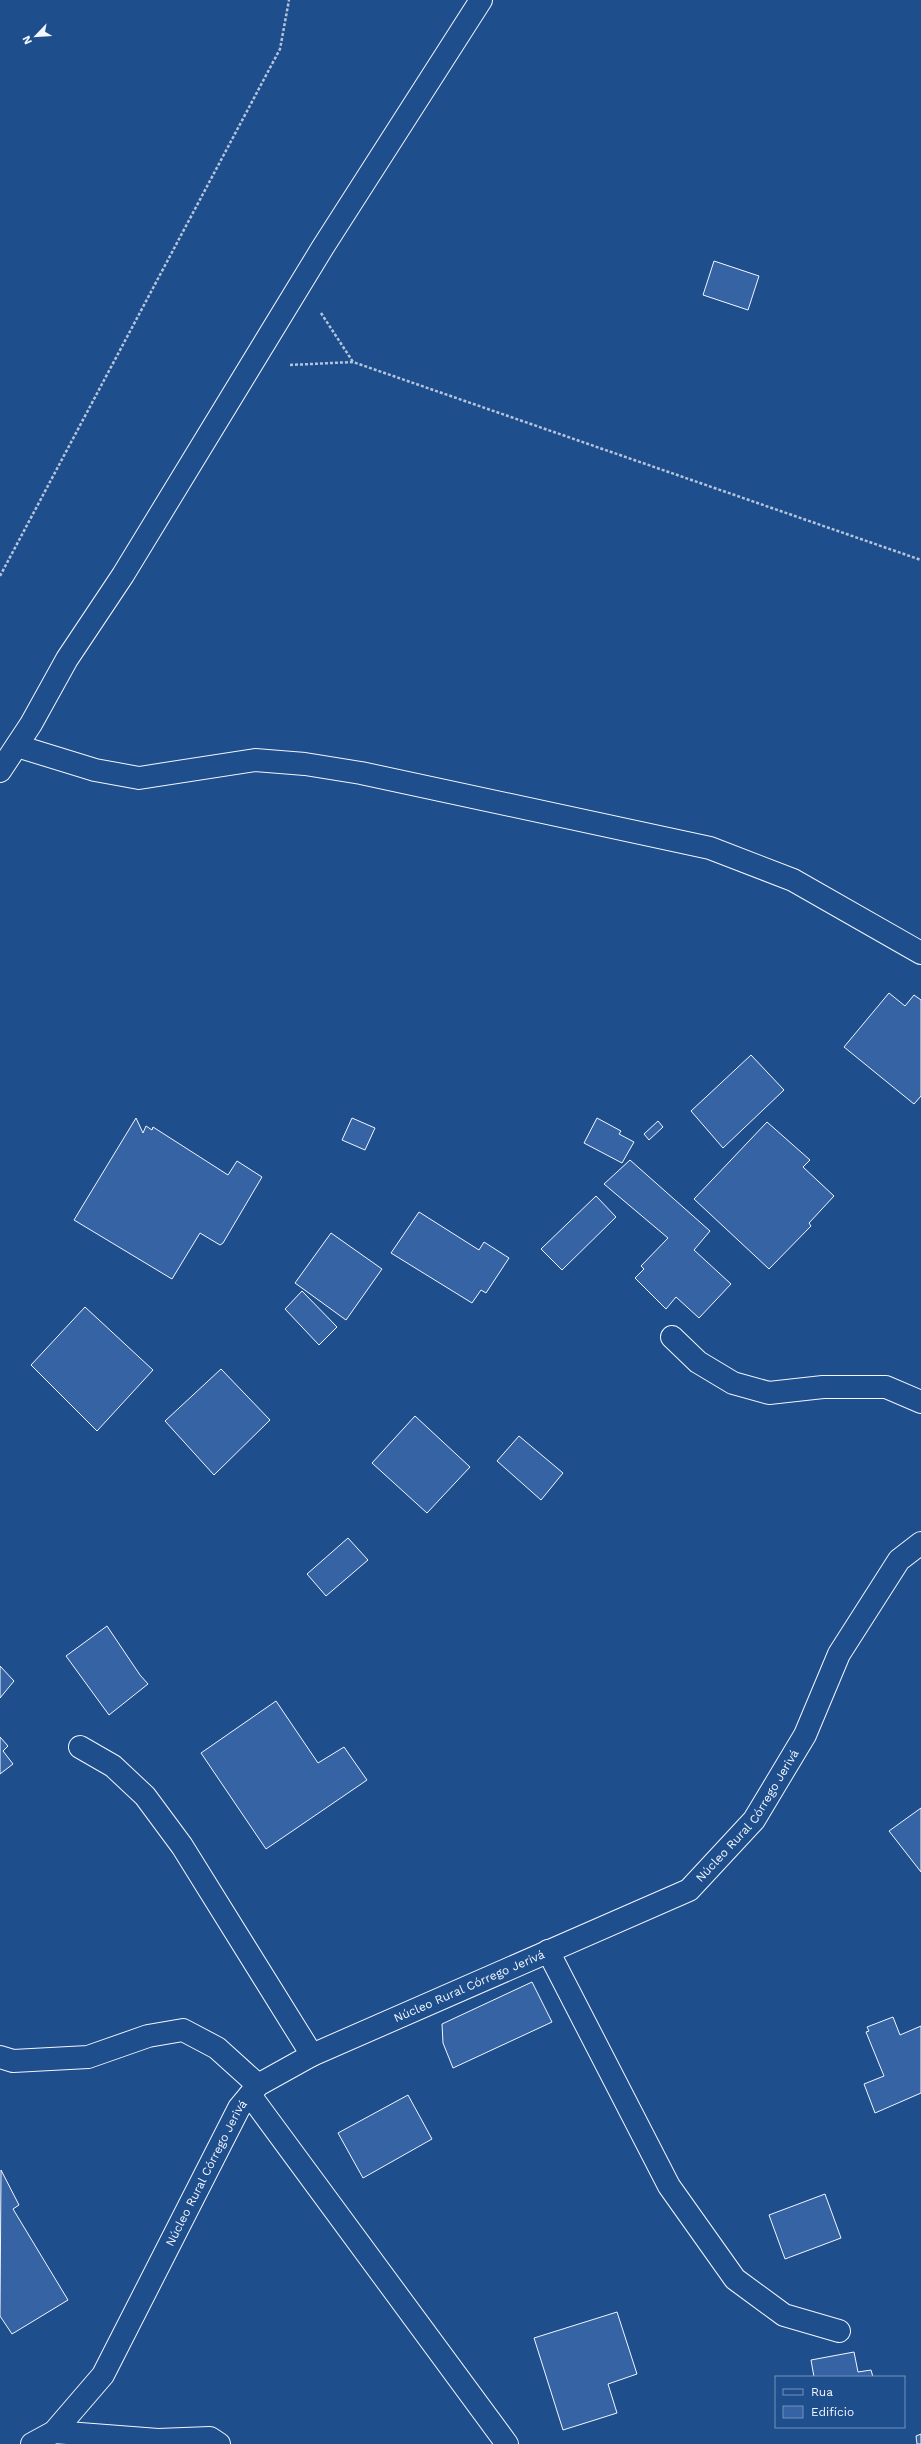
<svg xmlns="http://www.w3.org/2000/svg" width="921" height="2444" font-family="'Work Sans',sans-serif">
  <style>
    .building { fill: #3563a3; stroke: #f2f6ff }
    .lines { fill: none; stroke-linecap: round; stroke-linejoin: round }
    .minor-casing { stroke: #f2f6ff; stroke-width: 24 }
    .path { stroke: #b3c4dc; stroke-width: 2.5; stroke-dasharray: 3 2; stroke-linecap: butt }
    .minor { stroke: #1f4e8c; stroke-width: 22 }
    .labels { text-anchor: middle; stroke-width: 3; stroke-linejoin: round; paint-order: stroke }
    .street-label { font-size: 12px; fill: #f2f6ff; stroke: #1f4e8c }
  </style>
  <rect width="100%" height="100%" fill="#1f4e8c"/>
  <!-- building -->
  <path class="building" d="M 714,261 L 759,276 L 748,310 L 703,295 Z
    M 889,993 L 905,1006 L 914,995 L 921,1000 L 921,1096 L 914,1104 L 844,1047 Z
    M 751,1055 L 784,1090 L 723,1148 L 691,1111 Z
    M 136,1118 L 143,1133 L 146,1126 L 152,1130 L 153,1127 L 228,1175 L 237,1161 L 262,1177 L 223,1243 L 220,1245 L 200,1233 L 172,1279 L 74,1220 Z
    M 352,1118 L 375,1128 L 365,1150 L 342,1140 Z
    M 597,1118 L 621,1131 L 619,1134 L 634,1142 L 622,1163 L 584,1143 Z
    M 658,1121 L 663,1127 L 649,1140 L 644,1134 Z
    M 767,1122 L 810,1160 L 803,1167 L 834,1196 L 809,1223 L 811,1226 L 769,1269 L 694,1199 Z
    M 630,1160 L 710,1231 L 694,1250 L 731,1284 L 699,1318 L 676,1297 L 666,1309 L 635,1278 L 644,1269 L 641,1266 L 668,1238 L 604,1184 Z
    M 596,1196 L 616,1217 L 562,1270 L 541,1249 Z
    M 419,1212 L 479,1250 L 484,1242 L 509,1258 L 486,1293 L 481,1290 L 472,1303 L 391,1253 Z
    M 331,1233 L 382,1269 L 346,1320 L 295,1283 Z
    M 302,1291 L 337,1327 L 319,1345 L 285,1309 Z
    M 85,1307 L 153,1370 L 97,1431 L 31,1365 Z
    M 221,1369 L 270,1420 L 214,1475 L 165,1421 Z
    M 415,1416 L 470,1467 L 427,1513 L 372,1463 Z
    M 519,1436 L 563,1473 L 541,1500 L 497,1461 Z
    M 348,1538 L 368,1560 L 326,1596 L 307,1574 Z
    M 107,1626 L 140,1675 L 148,1684 L 109,1715 L 66,1656 Z
    M 0,1666 L 14,1681 L 0,1698 Z
    M 276,1701 L 318,1763 L 344,1747 L 367,1780 L 266,1849 L 201,1753 Z
    M 0,1737 L 8,1746 L 3,1751 L 13,1764 L 0,1774 Z
    M 921,1808 L 921,1872 L 889,1831 Z
    M 532,1982 L 552,2022 L 453,2068 L 443,2043 L 442,2024 Z
    M 893,2017 L 900,2035 L 921,2026 L 921,2093 L 875,2113 L 864,2084 L 884,2076 L 866,2032 L 869,2031 L 867,2027 Z
    M 408,2095 L 432,2139 L 363,2178 L 338,2133 Z
    M 1,2170 L 19,2205 L 13,2209 L 68,2300 L 12,2334 L 0,2316 Z
    M 825,2194 L 841,2238 L 785,2259 L 769,2215 Z
    M 617,2312 L 637,2374 L 608,2384 L 617,2413 L 563,2430 L 534,2338 Z
    M 854,2352 L 858,2372 L 871,2370 L 873,2377 L 814,2377 L 811,2360 Z
    M 921,2434 L 921,2444 L 917,2444 L 916,2436 Z"/>
  <g class="lines">
    <!-- minor casing -->
    <g class="minor-casing">
      <g id="minor">
        <path d="M 17,746 L 95,770 L 139,778 L 255,760 L 305,764 L 361,773 L 710,848 L 793,880 L 921,953"/>
        <path d="M 0,771 L 31,724 L 67,659 L 123,575 L 323,247 L 481,0"/>
        <path d="M 672,1337 L 698,1362 L 733,1383 L 769,1393 L 823,1387 L 886,1387 L 921,1402"/>
        <path d="M 80,1747 L 113,1766 L 145,1796 L 182,1846 L 312,2055"/>
        <path d="M 548,1951 L 669,2186 L 735,2279 L 784,2315 L 839,2331"/>
        <path d="M 0,2057 L 13,2061 L 88,2057 L 148,2036 L 183,2030 L 217,2048 L 258,2085"/>
        <path d="M 250,2095 L 507,2444"/>
        <path d="M 54,2432 L 158,2440 L 210,2438 L 219,2444"/>
        <path id="s1" d="M 32,2444 L 54,2432 L 103,2375 L 239,2108 L 258,2085 L 312,2055 L 689,1890 L 754,1820 L 805,1735 L 839,1654 L 899,1560 L 921,1543"/>
      </g>
    </g>
    <!-- path -->
    <path class="path" d="M 321,313 L 353,362
      M 290,365 L 353,362 L 921,560
      M 0,576 L 280,49 L 289,0"/>
    <!-- minor -->
    <use href="#minor" class="minor"/>
  </g>
  <g class="labels">
    <!-- street labels -->
    <g class="street-label">
      <text dy="4" stroke="none"><textPath href="#s1" startOffset="998">Núcleo Rural Córrego Jerivá</textPath></text>
      <text dy="4" stroke="none"><textPath href="#s1" startOffset="663">Núcleo Rural Córrego Jerivá</textPath></text>
      <text dy="4" stroke="none"><textPath href="#s1" startOffset="327">Núcleo Rural Córrego Jerivá</textPath></text>
    </g>
  </g>
  <!-- legend -->
  <rect x="775" y="2376" width="130" height="52" fill="#1f4e8c" stroke="#7391ba"/>
  <rect x="783" y="2389" width="20" height="6" fill="#1f4e8c" stroke="#7391ba"/>
  <text x="811" y="2396" font-size="12" fill="#f2f6ff">Rua</text>
  <rect x="783" y="2406" width="20" height="12" fill="#3563a3" stroke="#7391ba"/>
  <text x="811" y="2416" font-size="12" fill="#f2f6ff">Edifício</text>
  <!-- north arrow -->
  <g transform="translate(36 36) rotate(245)" stroke="#1f4e8c" stroke-width="3" paint-order="stroke">
  <path d="M0-3L7 15L0 10L-7 15Z" fill="#f2f6ff"/>
  <text y="-6" font-size="11" font-weight="bold" text-anchor="middle" fill="#f2f6ff">N</text>
  </g>
</svg>
